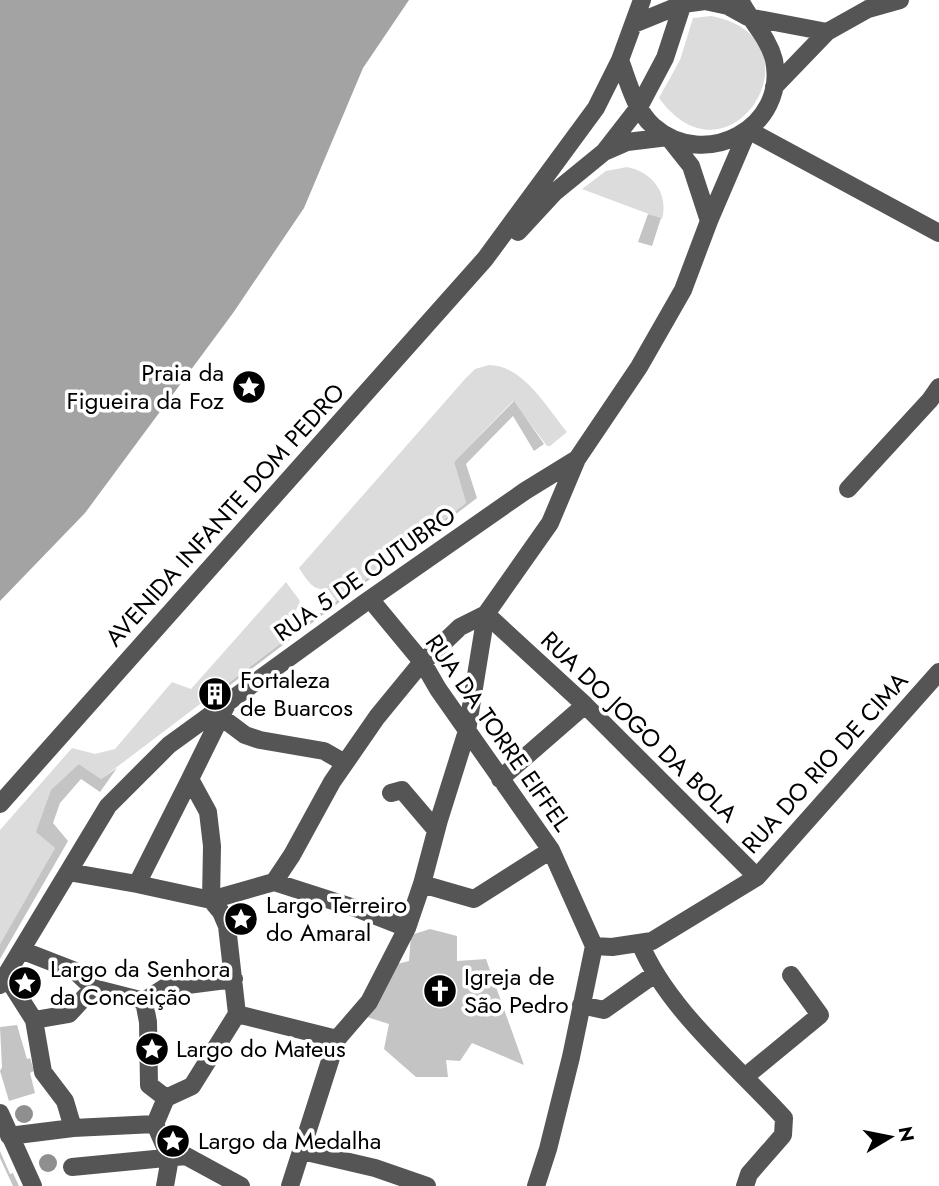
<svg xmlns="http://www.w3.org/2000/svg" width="939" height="1186" font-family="Jost,sans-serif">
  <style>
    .green { fill: #dcdcdc }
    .water { fill: #a3a3a3 }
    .building { fill: #c4c4c4 }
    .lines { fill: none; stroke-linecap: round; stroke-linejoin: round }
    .minor { stroke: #555; stroke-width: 18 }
    .tree { fill: #8f8f8f }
    .labels { text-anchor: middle; stroke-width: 7; stroke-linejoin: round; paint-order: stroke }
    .poi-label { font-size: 24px; fill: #000; stroke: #fff; text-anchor: start }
    .street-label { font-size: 24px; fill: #000; stroke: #fff }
  </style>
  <rect width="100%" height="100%" fill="#fff"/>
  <!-- green -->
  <path class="green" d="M 711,16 C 828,38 730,196 659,98 L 680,60 L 693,18 Z
    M 627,167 C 652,172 669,193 662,219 L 582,189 L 606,171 Z
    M 489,365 C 523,365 547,408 567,432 L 550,446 L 547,446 L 513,401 L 454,462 L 466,503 L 336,601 L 327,588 C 313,593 306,578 299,568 L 465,379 L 475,369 Z
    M 286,582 L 300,601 L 296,610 L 306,624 L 101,779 L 79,764 L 37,832 L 55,848 L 0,944 L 0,830 L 72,748 L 95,754 L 115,749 L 172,682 L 191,689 Z"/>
  <!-- water -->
  <path class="water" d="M 0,0 L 409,0 L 363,68 L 304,208 L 233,313 L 85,513 L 0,601 Z"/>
  <!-- building -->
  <path class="building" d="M 648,214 L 661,218 L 652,246 L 638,242 Z
    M 514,401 L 544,444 L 534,451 L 513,416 L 466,464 L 477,498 L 217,695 L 215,693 L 466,503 L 454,462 Z
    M 79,764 L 101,779 L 117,768 L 100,792 L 81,779 L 60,803 L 53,823 L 68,841 L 0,959 L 0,944 L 55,848 L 36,832 L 51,790 Z
    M 430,929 L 457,936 L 457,961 L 486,959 L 524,1065 L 472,1043 L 460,1061 L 446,1060 L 448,1077 L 416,1077 L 384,1049 L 389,1024 L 367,1017 L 397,964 L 409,961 L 411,935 Z
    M 17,1025 L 27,1059 L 30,1058 L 34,1071 L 30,1073 L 35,1093 L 9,1101 L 0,1071 L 2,1067 L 0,1027 Z
    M 0,1151 L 10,1174 L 13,1173 L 19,1186 L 13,1186 L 0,1158 Z"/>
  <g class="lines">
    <!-- minor -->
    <path class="minor" d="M 634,24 L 683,4 L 705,1 L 728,6 L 748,17 L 827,32
      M 620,60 C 628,81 635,110 653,126 C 705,172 788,127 774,60 C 768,36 750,21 740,0
      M 774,87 L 827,32 L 868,9 L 900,0
      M 604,152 L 627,142 L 668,137 L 691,166 L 709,221
      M 518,232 L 555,192 L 604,152 L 639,107 L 665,58 L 684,0
      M 848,489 L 930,400 L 939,387
      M 370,599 L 423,663 L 438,689 L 551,850 L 594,946 L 571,1057 L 548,1149 L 536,1186
      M 486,614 L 585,705 L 757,877
      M 221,717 L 245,735 L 260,740 L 324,751 L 345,763
      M 500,779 L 585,705
      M 391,793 L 402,790 L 436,830
      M 0,804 L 485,259 L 596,108 L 620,60 L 642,0
      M 68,872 L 137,884 L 211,900 L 212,846 L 208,812 L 190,779 L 226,706
      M 274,882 L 292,855 L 332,782 L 377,717 L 418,667 L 460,627 L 486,614
      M 274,882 L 361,910 L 407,928
      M 137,884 L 190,779
      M 422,884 L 474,899 L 551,850
      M 640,943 C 667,1009 736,1065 784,1118 L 783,1135 L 749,1174 L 745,1186
      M 594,946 L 612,947 L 652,941 L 757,877 L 939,672
      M 21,950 L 75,971 L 93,988 L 144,1001
      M 6,976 L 34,1020 L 43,1072 L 65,1101 L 73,1128
      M 0,985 L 108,806 L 169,745 L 363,604 L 525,491 L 577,459 L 639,367 L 683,290 L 709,221 L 748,130 L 939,233
      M 144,1001 L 148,1022 L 149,1085 L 166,1098
      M 144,1001 L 164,988 L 234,979
      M 581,1005 L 604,1010 L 655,974
      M 237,1014 L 337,1039
      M 34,1020 L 69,1014 L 93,988
      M 746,1076 L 820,1015 L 791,975
      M 0,1113 L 33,1186
      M 9,1136 L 73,1128 L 155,1124
      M 302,1151 L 375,1168 L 427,1186
      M 170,1158 L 155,1124 L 166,1098 L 192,1086 L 237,1014 L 227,926 L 221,912 L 211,900 L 274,882
      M 72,1167 L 186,1156 L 241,1186
      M 165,1186 L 170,1158
      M 290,1186 L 337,1039 L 369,1002 L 407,928 L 422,884 L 439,820 L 467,731 L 486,614 L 550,523 L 577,459"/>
  </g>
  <!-- trees -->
  <g class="tree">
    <circle cx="24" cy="1114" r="9"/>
    <circle cx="48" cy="1163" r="9"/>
  </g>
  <!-- icons -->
  <defs>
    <g id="sight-disc" transform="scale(1.75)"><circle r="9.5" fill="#000" stroke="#fff"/><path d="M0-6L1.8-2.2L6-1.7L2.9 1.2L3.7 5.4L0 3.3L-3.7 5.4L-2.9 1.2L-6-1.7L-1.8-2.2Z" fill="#fff"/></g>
    <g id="building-disc" transform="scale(1.75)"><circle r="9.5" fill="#000" stroke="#fff"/><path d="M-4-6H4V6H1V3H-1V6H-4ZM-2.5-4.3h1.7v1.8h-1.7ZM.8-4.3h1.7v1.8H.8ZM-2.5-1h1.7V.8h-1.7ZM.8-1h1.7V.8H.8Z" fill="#fff"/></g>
    <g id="church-disc" transform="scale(1.75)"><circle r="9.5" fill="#000" stroke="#fff"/><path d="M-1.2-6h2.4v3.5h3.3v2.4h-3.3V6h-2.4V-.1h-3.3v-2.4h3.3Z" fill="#fff"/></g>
  </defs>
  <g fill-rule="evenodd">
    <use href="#sight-disc" x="249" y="387"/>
    <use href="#building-disc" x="215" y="694"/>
    <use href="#sight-disc" x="241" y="919"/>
    <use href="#sight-disc" x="25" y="983"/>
    <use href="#church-disc" x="440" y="991"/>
    <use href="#sight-disc" x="152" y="1049"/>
    <use href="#sight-disc" x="173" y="1141"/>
  </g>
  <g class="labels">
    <!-- poi labels -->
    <g class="poi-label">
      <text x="224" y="381" text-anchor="end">Praia da<tspan x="224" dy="28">Figueira da Foz</tspan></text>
      <text x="240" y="688">Fortaleza<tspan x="240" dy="28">de Buarcos</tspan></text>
      <text x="266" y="913">Largo Terreiro<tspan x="266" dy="28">do Amaral</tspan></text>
      <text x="50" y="977">Largo da Senhora<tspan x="50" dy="28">da Conceição</tspan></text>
      <text x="464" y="985">Igreja de<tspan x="464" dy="28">São Pedro</tspan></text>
      <text x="176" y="1057">Largo do Mateus</text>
      <text x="198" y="1149">Largo da Medalha</text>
    </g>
    <!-- street labels -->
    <g class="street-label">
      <text transform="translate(225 515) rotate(-48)" y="8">AVENIDA INFANTE DOM PEDRO</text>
      <text transform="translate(365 574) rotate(-35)" y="8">RUA 5 DE OUTUBRO</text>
      <text transform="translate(639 727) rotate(44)" y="8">RUA DO JOGO DA BOLA</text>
      <text transform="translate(498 733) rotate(55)" y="8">RUA DA TORRE EIFFEL</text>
      <text transform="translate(825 763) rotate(-48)" y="8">RUA DO RIO DE CIMA</text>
    </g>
  </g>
  <!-- north arrow -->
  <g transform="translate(890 1137) rotate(80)" stroke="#ffffff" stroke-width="5" paint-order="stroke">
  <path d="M0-5L12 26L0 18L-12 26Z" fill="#000000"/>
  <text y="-10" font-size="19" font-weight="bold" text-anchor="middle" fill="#000000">N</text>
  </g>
</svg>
